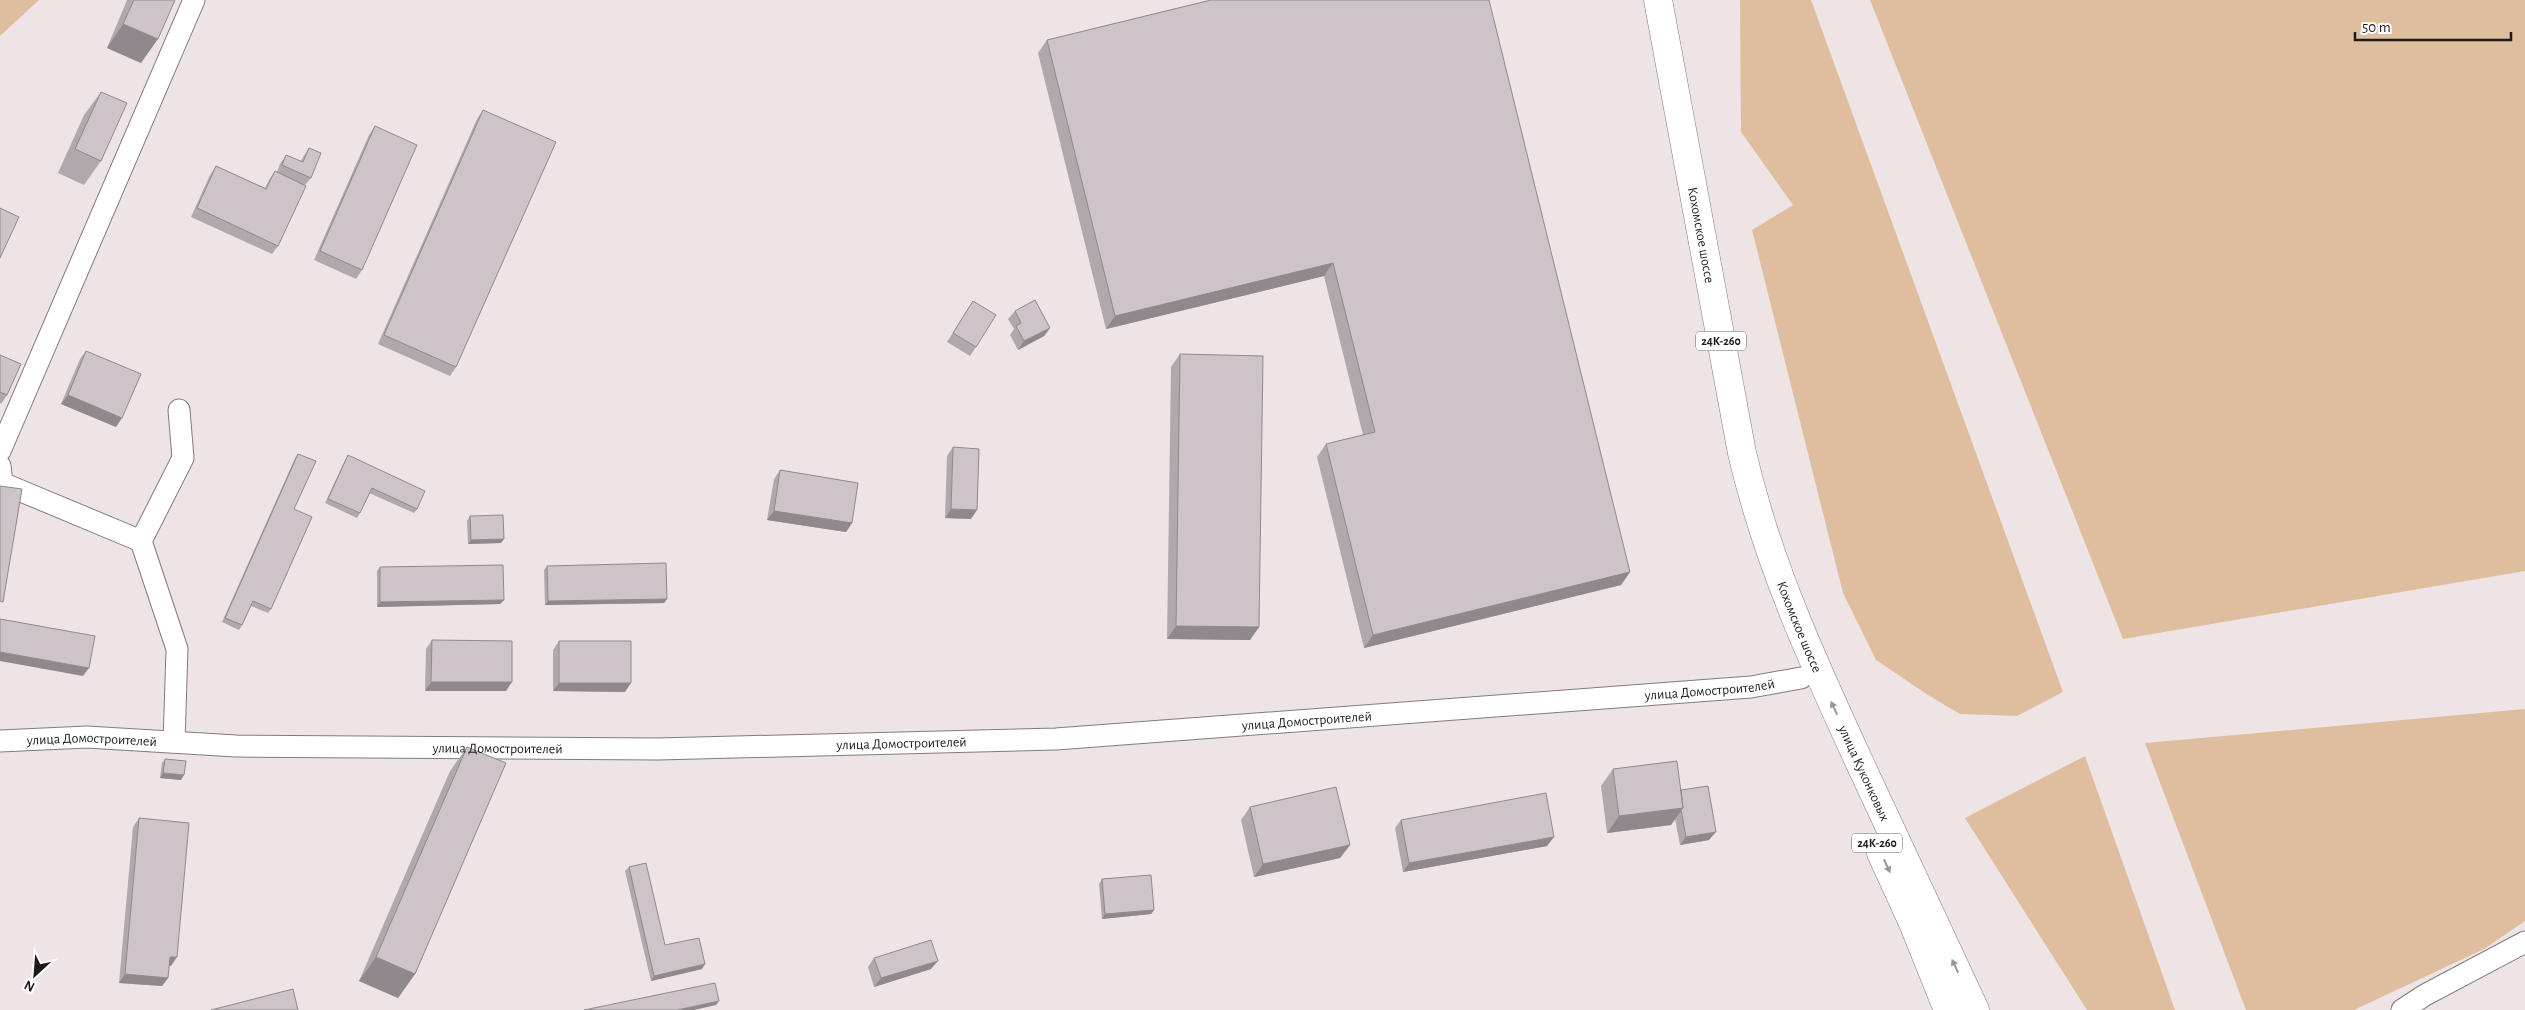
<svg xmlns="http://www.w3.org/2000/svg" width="2525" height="1010" font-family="'Alegreya Sans',sans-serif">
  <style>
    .green { fill: #debe9f }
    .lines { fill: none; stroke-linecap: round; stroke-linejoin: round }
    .minor-casing { stroke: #837a7c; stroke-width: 23 }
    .major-casing { stroke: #837a7c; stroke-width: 29 }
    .minor { stroke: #fff; stroke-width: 21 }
    .major { stroke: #fff; stroke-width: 28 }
    .wall { fill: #afa9ad }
    .shaded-wall { fill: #8f898d }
    .building { fill: #ccc4c9; stroke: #8f898d }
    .oneway { fill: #999898 }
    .labels { text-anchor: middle; stroke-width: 4.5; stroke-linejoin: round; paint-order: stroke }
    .shield { fill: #fff; stroke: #615f5f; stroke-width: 1 }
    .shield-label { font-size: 12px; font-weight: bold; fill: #1d1a1a }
    .street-label { font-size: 14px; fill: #1d1a1a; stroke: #fff }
  </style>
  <rect width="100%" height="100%" fill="#eee4e5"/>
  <!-- green -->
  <path class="green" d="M 0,0 L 39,0 L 0,36 Z
    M 1740,0 L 1811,0 L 2063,692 L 2017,716 L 1960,714 L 1928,695 L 1876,660 L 1843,593 L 1752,230 L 1793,205 L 1741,132 Z
    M 1870,0 L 2525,0 L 2525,571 L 2123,639 Z
    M 2525,709 L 2525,921 L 2484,949 L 2354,1010 L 2246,1010 L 2145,743 Z
    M 2085,756 L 2175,1010 L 2087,1010 L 1965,818 Z"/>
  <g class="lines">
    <!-- minor casing -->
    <g class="minor-casing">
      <g id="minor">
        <path d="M 0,451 L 194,0"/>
        <path d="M 0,466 L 2,483 L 141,541 L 177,649 L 174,742"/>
        <path d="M 141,541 L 183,458 L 179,410"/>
        <path id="s1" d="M 0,741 L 87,737 L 236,746 L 658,749 L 1056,739 L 1751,687 L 1801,678"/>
        <path d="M 2402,1010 L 2425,995 L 2525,942"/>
      </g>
    </g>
    <!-- major casing -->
    <g class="major-casing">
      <g id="major">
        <path id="s2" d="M 1658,0 L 1742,453 C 1768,565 1815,666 1863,770 C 1900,850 1938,930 1975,1010"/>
        <path d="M 1881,853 L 1913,923 L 1948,1010"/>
      </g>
    </g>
    <!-- minor -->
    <use href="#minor" class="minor"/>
    <!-- major -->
    <use href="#major" class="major"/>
  </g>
  <!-- wall -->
  <path class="wall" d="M 127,0 L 175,0 L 141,63 L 107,48 Z
    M 1211,0 L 1630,572 L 1621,585 L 1364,648 L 1317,457 L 1326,444 L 1363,435 L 1324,276 L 1106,329 L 1038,53 L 1047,40 Z
    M 101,92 L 101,161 L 84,185 L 58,173 L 84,115 Z
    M 483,110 L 456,367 L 450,376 L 378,344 L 477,119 Z
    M 375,126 L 362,270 L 356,279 L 314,260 L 369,135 Z
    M 309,148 L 311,178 L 305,185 L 278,246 L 272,254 L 191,217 L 210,175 L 216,166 L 265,188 L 269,180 L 275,171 L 277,172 L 280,164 L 286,155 L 301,161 L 303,157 Z
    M 973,301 L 976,347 L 970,356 L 947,342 Z
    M 1015,311 L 1050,328 L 1044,336 L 1018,350 L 1010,335 L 1014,329 L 1008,319 Z
    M 86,351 L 116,427 L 61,404 L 80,359 Z
    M 1180,354 L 1259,627 L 1250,640 L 1167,639 L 1171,367 Z
    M 0,355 L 7,395 L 1,404 L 0,403 Z
    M 953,447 L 971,519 L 945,518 L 947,456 Z
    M 298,454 L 294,509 L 271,609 L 268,613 L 251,606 L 242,625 L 239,630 L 222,622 L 295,458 Z
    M 348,455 L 417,509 L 414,513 L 369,493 L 360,513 L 357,518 L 325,503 L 345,460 Z
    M 780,470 L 852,523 L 846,532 L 767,520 L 774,479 Z
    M 470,516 L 501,543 L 468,544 L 467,521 Z
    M 547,566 L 667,599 L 664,603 L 545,605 L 544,570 Z
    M 380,567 L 504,600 L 500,604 L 377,607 L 377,571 Z
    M 432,640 L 506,691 L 425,691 L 426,649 Z
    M 559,641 L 625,692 L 553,691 L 553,650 Z
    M 467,747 L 415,974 L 398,998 L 359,981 L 450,771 Z
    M 165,759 L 181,780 L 160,778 L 162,763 Z
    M 1613,769 L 1681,790 L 1709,840 L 1680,845 L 1675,819 L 1671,825 L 1607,833 L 1601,786 Z
    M 1250,807 L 1350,845 L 1340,858 L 1254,877 L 1241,820 Z
    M 139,818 L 171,966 L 169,966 L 168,978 L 162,986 L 119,983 L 133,827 Z
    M 1401,820 L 1547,846 L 1403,872 L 1395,828 Z
    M 629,867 L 665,945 L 702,969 L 651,981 L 625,871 Z
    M 1102,879 L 1154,910 L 1151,914 L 1102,919 L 1099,884 Z
    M 874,958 L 931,969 L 874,987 L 868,967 Z"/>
  <!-- shaded-wall -->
  <path class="shaded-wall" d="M 123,24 L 158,39 L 141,63 L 107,48 Z
    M 1333,263 L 1324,276 L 1106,329 L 1115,316 Z
    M 1050,328 L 1044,336 L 1018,350 L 1024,341 Z
    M 68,395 L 122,418 L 116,427 L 61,404 Z
    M 951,509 L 977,510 L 971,519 L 945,518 Z
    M 774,511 L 852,523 L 846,532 L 767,520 Z
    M 504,539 L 501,543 L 468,544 L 471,540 Z
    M 1630,572 L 1621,585 L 1364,648 L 1373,635 Z
    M 667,599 L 664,603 L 545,605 L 548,601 Z
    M 504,600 L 500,604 L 377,607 L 380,602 Z
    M 1176,626 L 1259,627 L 1250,640 L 1167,639 Z
    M 0,652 L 89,668 L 83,676 L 0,661 Z
    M 431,682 L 512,682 L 506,691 L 425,691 Z
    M 559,683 L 631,683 L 625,692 L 553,691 Z
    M 163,773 L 184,775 L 181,780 L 160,778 Z
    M 1683,808 L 1671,825 L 1607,833 L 1619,816 Z
    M 1716,832 L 1709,840 L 1680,845 L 1686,837 Z
    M 1554,837 L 1547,846 L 1403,872 L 1409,863 Z
    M 1350,845 L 1340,858 L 1254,877 L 1263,864 Z
    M 1154,910 L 1151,914 L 1102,919 L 1105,914 Z
    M 170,957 L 177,957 L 171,966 L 164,965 Z
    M 376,957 L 415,974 L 398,998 L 359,981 Z
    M 938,961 L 931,969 L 874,987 L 881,978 Z
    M 705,964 L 702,969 L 651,981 L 654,976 Z
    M 125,974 L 168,978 L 162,986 L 119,983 Z
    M 719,1001 L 716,1005 L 694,1010 L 677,1010 Z"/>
  <!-- building -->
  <path class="building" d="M 134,0 L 175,0 L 158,39 L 123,24 Z
    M 1211,0 L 1489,0 L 1630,572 L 1373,635 L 1326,444 L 1375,432 L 1333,263 L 1115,316 L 1047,40 Z
    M 101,92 L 127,103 L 101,161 L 75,149 Z
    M 483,110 L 556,142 L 456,367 L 384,335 Z
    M 375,126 L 417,145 L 362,270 L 320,251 Z
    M 309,148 L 321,153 L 311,178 L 282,165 L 286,155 L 303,162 Z
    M 216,166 L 266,189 L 275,171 L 306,186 L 278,246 L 197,208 Z
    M 0,208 L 19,217 L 0,258 Z
    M 1035,300 L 1050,328 L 1024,341 L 1016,326 L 1021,323 L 1015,311 Z
    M 973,301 L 996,315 L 976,347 L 953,333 Z
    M 86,351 L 141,374 L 122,418 L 68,395 Z
    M 1180,354 L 1263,356 L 1259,627 L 1176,626 Z
    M 0,355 L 21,364 L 7,395 L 0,392 Z
    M 953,447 L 979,449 L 977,510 L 951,509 Z
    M 298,454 L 316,461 L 294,509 L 312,517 L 271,609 L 253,601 L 242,625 L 225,618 Z
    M 348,455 L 425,491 L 417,509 L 372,488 L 360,513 L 328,499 Z
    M 780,470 L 858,483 L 852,523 L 774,511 Z
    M 0,486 L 22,489 L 3,602 L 0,601 Z
    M 503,515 L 504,539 L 471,540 L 470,516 Z
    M 666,563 L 667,599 L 548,601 L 547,566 Z
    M 503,565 L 504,600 L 380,602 L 380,567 Z
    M 0,619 L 95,636 L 89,668 L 0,652 Z
    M 432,640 L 512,641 L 512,682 L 431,682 Z
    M 559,641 L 631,641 L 631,683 L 559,683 Z
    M 467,747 L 506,763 L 415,974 L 376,957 Z
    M 165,759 L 186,761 L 184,775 L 163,773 Z
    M 1677,761 L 1683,808 L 1619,816 L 1613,769 Z
    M 1708,786 L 1716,832 L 1686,837 L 1681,810 L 1683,808 L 1681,790 Z
    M 1336,787 L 1350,845 L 1263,864 L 1250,807 Z
    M 1546,793 L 1554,837 L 1409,863 L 1401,820 Z
    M 139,818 L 189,823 L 177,957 L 170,957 L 168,978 L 125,974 Z
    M 646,863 L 665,945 L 699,938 L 705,964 L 654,976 L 629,867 Z
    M 1151,875 L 1154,910 L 1105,914 L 1102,879 Z
    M 931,940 L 938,961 L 881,978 L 874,958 Z
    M 715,983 L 719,1001 L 677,1010 L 584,1010 Z
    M 293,989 L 298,1010 L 211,1010 Z"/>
  <!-- one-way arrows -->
  <defs><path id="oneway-solid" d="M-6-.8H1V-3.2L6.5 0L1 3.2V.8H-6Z" transform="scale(1.25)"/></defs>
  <g class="oneway">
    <use href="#oneway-solid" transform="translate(1834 708) rotate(-115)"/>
    <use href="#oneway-solid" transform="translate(1887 866) rotate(65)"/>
    <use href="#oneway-solid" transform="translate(1955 966) rotate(-115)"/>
  </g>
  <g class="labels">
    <!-- shield labels -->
    <g class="shield">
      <rect x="1696" y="331.5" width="50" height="19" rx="4"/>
      <rect x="1852" y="833.5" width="50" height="19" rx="4"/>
    </g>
    <g class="shield-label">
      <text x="1721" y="345">24К-260</text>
      <text x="1877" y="847">24К-260</text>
    </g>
    <!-- street labels -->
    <g class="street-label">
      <text dy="5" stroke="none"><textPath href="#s2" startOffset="239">Кохомское шоссе</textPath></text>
      <text dy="5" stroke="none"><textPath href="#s2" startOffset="644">Кохомское шоссе</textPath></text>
      <text dy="5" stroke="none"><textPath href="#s1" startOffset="1712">улица Домостроителей</textPath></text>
      <text dy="5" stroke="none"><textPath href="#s1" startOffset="1308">улица Домостроителей</textPath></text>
      <text dy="5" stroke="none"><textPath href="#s1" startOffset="92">улица Домостроителей</textPath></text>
      <text dy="5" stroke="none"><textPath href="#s1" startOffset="902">улица Домостроителей</textPath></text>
      <text dy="5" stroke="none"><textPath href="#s1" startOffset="498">улица Домостроителей</textPath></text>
      <text dy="5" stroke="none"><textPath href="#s2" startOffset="804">улица Куконковых</textPath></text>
    </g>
  </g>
  <!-- north arrow -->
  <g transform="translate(35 975) rotate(206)" stroke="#ffffff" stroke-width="4" paint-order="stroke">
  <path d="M0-4L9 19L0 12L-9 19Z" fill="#1d1a1a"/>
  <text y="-8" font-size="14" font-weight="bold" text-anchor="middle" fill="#1d1a1a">N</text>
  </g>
  <!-- scale -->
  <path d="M2355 32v8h156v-8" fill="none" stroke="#1d1a1a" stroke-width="2.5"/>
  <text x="2362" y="32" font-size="15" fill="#1d1a1a" stroke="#ffffff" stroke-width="4" paint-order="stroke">50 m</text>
</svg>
